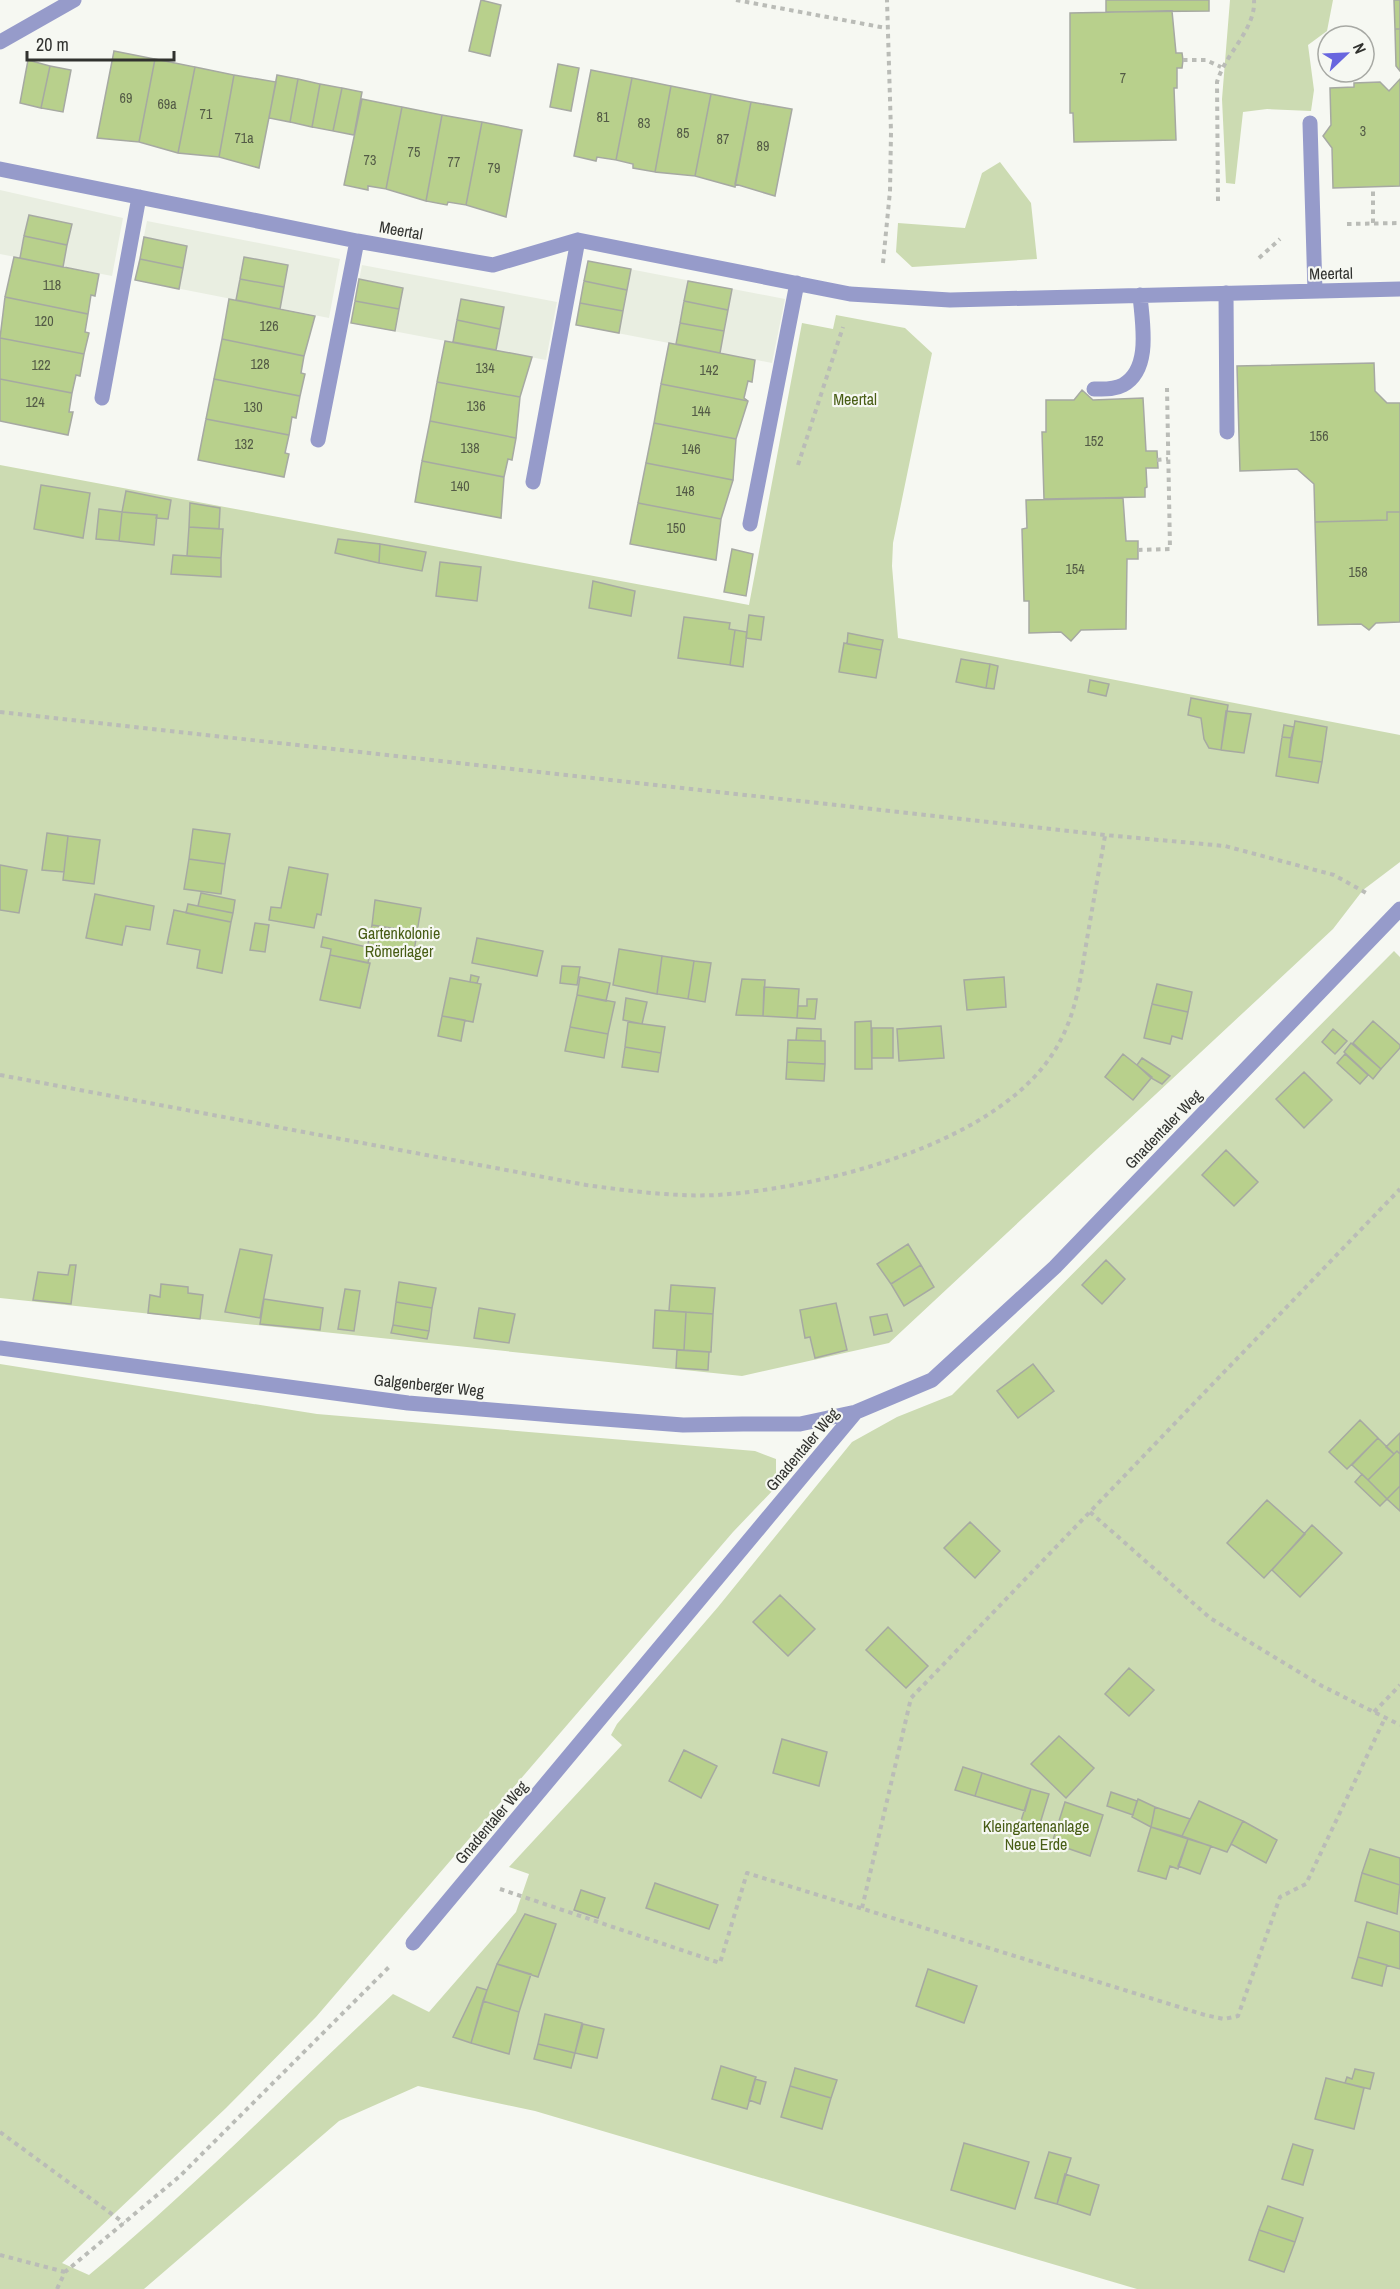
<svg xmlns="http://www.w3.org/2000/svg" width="1400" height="2289" font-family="'Archivo Narrow',sans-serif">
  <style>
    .built { fill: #e9eee1 }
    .green { fill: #ccdbb2 }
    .building { fill: #b8d08c; stroke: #a6a9a2; stroke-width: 1.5 }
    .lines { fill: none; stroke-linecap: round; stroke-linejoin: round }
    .path { stroke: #babcb7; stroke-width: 4; stroke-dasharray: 4.5 4.5; stroke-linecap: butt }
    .minor { stroke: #969bca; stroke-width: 15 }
    .labels { text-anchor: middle; stroke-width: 4.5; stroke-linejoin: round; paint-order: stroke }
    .number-label { font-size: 14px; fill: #535a46 }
    .street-label { font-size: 16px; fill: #31322f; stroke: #f6f8f2 }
    .park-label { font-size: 16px; fill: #485d15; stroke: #f6f8f2 }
  </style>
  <rect width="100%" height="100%" fill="#f6f8f2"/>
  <!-- built -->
  <path class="built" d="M 0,190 L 123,218 L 112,276 L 0,254 Z
    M 147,221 L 340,259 L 329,318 L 135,280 Z
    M 588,261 L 785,299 L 772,363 L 576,325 Z
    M 362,265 L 557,302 L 546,360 L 351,323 Z"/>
  <!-- green -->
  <path class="green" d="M 1230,0 L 1333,0 L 1327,31 L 1308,45 L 1314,90 L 1311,111 L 1267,109 L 1243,112 L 1235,184 L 1226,183 L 1222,99 Z
    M 1000,162 L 1031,203 L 1037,259 L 912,267 L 896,252 L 898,223 L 965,228 L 982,173 Z
    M 836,315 L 905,328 L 932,353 L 893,543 L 892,566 L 898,638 L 1400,735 L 1400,862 L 1363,890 L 1333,929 L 889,1343 L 742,1376 L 0,1298 L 0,465 L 749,605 L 802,323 L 833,329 Z
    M 1394,951 L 1400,957 L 1400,2289 L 1137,2289 L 535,2111 L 418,2086 L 339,2121 L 144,2289 L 0,2289 L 0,1364 L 317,1414 L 755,1451 L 776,1459 L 776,1487 L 733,1532 L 316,2017 L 226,2108 L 62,2263 L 89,2275 C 195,2187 292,2088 393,1994 L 429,2012 L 516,1912 L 529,1874 L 509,1867 L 622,1745 L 611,1735 L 617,1724 L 718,1607 L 852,1442 L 897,1417 L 952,1395 Z"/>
  <!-- building -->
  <path class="building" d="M 481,0 L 501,5 L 490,56 L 469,51 Z
    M 1106,0 L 1209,0 L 1209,11 L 1106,12 Z
    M 1394,0 L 1400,0 L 1400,29 L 1395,29 Z
    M 1172,11 L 1176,53 L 1182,53 L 1183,60 L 1182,68 L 1177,68 L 1177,88 L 1174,88 L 1176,140 L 1074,142 L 1073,113 L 1070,113 L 1070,13 Z
    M 1395,29 L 1400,29 L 1400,71 L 1396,66 Z
    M 114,51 L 155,59 L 139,142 L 97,138 Z
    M 155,59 L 195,67 L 178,153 L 139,142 Z
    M 28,60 L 50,66 L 41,108 L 20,103 Z
    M 558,64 L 579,68 L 571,111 L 550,107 Z
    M 50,66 L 71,70 L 63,112 L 41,108 Z
    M 195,67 L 234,75 L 219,157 L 178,153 Z
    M 591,70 L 632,78 L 616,160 L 597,157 L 596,161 L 574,156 Z
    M 234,75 L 276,82 L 259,168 L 219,157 Z
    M 277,75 L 298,79 L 290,122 L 269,118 Z
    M 632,78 L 671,86 L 655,172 L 633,168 L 633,164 L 616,160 Z
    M 298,79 L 320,84 L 312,127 L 290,122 Z
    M 1400,79 L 1400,186 L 1333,188 L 1332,148 L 1323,136 L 1331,125 L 1330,88 L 1354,87 L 1354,83 L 1380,82 L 1389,91 Z
    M 320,84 L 342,88 L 333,131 L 312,127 Z
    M 671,86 L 711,94 L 695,176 L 655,172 Z
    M 342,88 L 362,92 L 354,135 L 333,131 Z
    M 711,94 L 751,102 L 735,187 L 695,176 Z
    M 362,99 L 402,107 L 386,189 L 368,186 L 368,190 L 344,185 Z
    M 751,102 L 792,109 L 775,196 L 735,184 Z
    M 402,107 L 442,115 L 426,201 L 386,189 Z
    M 442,115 L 482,122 L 466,205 L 448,202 L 447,205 L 426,201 Z
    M 482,122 L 522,130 L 506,217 L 466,205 Z
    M 29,215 L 72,224 L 67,245 L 24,236 Z
    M 24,236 L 67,245 L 63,267 L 20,258 Z
    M 144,237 L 187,246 L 183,268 L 140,259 Z
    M 14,257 L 99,274 L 95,296 L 91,295 L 88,314 L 5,297 Z
    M 244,257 L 288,265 L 284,287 L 240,279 Z
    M 140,259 L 183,268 L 179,289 L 135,280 Z
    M 588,261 L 631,269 L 627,290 L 584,281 Z
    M 240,279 L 284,287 L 280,309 L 236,300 Z
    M 359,279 L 403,288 L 399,309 L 355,301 Z
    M 584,281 L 627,290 L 623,311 L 580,303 Z
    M 688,281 L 732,289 L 728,310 L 684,301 Z
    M 5,297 L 88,314 L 85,332 L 89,333 L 84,354 L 0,338 Z
    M 229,299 L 315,316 L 304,356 L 222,339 Z
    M 461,299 L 504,307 L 500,329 L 457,320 Z
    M 355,301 L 399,309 L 395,331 L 351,323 Z
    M 684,301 L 728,310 L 724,331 L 680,323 Z
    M 580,303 L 623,311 L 619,333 L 576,325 Z
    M 457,320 L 500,329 L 496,350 L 453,342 Z
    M 680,323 L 724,331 L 720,353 L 676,344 Z
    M 0,338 L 84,354 L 80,376 L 76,375 L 72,393 L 0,379 Z
    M 222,339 L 304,356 L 301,373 L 305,374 L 300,396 L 214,379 Z
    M 445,341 L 532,357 L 520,397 L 437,382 Z
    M 669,343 L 755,360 L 752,382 L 748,381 L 744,398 L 748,401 L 661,384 Z
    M 1374,363 L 1375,391 L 1387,403 L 1400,403 L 1400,512 L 1387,512 L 1387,520 L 1315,522 L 1314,484 L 1297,469 L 1240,471 L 1237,366 Z
    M 0,379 L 72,393 L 69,412 L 73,412 L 68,435 L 0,421 Z
    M 214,379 L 300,396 L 296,418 L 292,417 L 289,435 L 206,419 Z
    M 437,382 L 520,397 L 516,438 L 430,421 Z
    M 661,384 L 748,401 L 736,439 L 654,423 Z
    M 1082,390 L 1093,400 L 1143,398 L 1146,451 L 1157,451 L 1158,468 L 1146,468 L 1147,487 L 1145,488 L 1145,497 L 1044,499 L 1042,432 L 1046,432 L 1046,400 L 1074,400 Z
    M 206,419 L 289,435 L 285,453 L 289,454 L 284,477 L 198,460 Z
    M 430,421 L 516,438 L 512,460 L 508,459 L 504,477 L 422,461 Z
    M 654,423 L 736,439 L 733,480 L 646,463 Z
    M 422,461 L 504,477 L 501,518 L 415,502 Z
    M 646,463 L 733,480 L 721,519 L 638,503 Z
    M 41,485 L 90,493 L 83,538 L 34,529 Z
    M 126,491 L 171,500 L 168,519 L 156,518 L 157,515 L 122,512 Z
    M 1123,498 L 1126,541 L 1138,541 L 1138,559 L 1127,559 L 1126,629 L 1081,630 L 1071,641 L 1061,632 L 1029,633 L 1029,601 L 1024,601 L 1022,529 L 1027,528 L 1026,500 Z
    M 190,503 L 220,508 L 219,529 L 189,527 Z
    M 638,503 L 721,519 L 716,560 L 630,544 Z
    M 99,509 L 122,512 L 119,541 L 96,539 Z
    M 122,512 L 157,515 L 154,545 L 119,541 Z
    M 1387,512 L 1400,512 L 1400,622 L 1376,623 L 1369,630 L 1361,624 L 1318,625 L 1315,522 L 1387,520 Z
    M 189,527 L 223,529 L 221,558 L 187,556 Z
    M 338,539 L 380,544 L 379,563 L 335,553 Z
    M 380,544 L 426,552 L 422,571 L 379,563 Z
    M 732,549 L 753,554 L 746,596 L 724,592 Z
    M 173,555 L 221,558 L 221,577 L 171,574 Z
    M 440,562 L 481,567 L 477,601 L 436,596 Z
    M 593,581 L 635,591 L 631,616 L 589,608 Z
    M 749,615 L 764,617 L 761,640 L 746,638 Z
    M 684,617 L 730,623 L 729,629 L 735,630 L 730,665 L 678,658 Z
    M 735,630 L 747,632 L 743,667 L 730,665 Z
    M 848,633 L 883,640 L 881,650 L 847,644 Z
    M 844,643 L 881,650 L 876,678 L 839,672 Z
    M 961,659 L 990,664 L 986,688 L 956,682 Z
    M 990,664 L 998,666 L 994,689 L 986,688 Z
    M 1090,680 L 1109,684 L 1106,696 L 1088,692 Z
    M 1191,698 L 1228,705 L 1221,750 L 1209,748 L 1204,739 L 1201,718 L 1188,715 Z
    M 1226,711 L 1251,714 L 1244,753 L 1221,750 Z
    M 1295,721 L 1327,727 L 1322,762 L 1289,757 Z
    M 1284,725 L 1294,727 L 1291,738 L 1282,737 Z
    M 1282,737 L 1291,738 L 1289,757 L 1322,762 L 1318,783 L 1276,776 Z
    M 193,829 L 230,834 L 225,864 L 189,859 Z
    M 47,833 L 68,836 L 64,872 L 42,870 Z
    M 68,836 L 100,840 L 94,884 L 63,880 Z
    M 189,859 L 225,864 L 221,894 L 184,889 Z
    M 0,865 L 27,870 L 19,913 L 0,910 Z
    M 289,867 L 328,874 L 321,915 L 317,914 L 314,928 L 269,920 L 271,907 L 281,908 Z
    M 201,893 L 235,900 L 233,913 L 198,906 Z
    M 95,894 L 154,906 L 150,930 L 126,926 L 122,945 L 86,938 Z
    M 375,900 L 421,908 L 417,932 L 372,925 Z
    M 188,904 L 233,913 L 231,922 L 186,913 Z
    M 174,910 L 231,922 L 222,973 L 197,968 L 200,950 L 167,944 Z
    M 255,923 L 269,925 L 265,952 L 250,950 Z
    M 372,925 L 417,932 L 414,952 L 368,944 Z
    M 323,937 L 371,948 L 368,963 L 330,955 L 331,949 L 321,947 Z
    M 477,938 L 543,951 L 537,976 L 472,963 Z
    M 619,949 L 662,956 L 657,994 L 613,985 Z
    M 330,955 L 370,963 L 360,1008 L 320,1000 Z
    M 662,956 L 694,961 L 688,999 L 657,994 Z
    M 694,961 L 711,963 L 705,1002 L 688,999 Z
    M 562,966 L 580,967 L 577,985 L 560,983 Z
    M 471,975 L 479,977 L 477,983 L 470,982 Z
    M 580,977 L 610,983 L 606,1001 L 577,995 Z
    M 1004,977 L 1006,1007 L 967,1010 L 964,980 Z
    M 450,978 L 481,984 L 473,1022 L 442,1016 Z
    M 742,979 L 765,980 L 763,1016 L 736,1015 Z
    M 1157,984 L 1192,992 L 1188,1012 L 1152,1004 Z
    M 764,987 L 799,989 L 797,1018 L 763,1016 Z
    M 577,995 L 615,1002 L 608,1034 L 570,1027 Z
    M 626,998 L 647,1002 L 642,1024 L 623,1020 Z
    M 807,999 L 817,999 L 815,1019 L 797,1018 L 798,1006 L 807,1006 Z
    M 1152,1004 L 1188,1012 L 1182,1039 L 1172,1036 L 1170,1044 L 1144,1038 Z
    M 442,1016 L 465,1020 L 461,1041 L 438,1036 Z
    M 871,1021 L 872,1069 L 855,1069 L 855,1022 Z
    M 1373,1021 L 1400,1045 L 1400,1048 L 1381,1069 L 1353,1043 Z
    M 628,1022 L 665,1027 L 661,1053 L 625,1047 Z
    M 941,1026 L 944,1058 L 899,1061 L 897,1029 Z
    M 570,1027 L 608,1034 L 604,1058 L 565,1051 Z
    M 797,1028 L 821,1029 L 821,1041 L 796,1040 Z
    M 872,1028 L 893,1028 L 893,1058 L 872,1058 Z
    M 1333,1029 L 1347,1041 L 1335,1054 L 1322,1042 Z
    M 788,1040 L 825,1041 L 825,1064 L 787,1062 Z
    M 1351,1043 L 1381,1069 L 1373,1079 L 1344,1052 Z
    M 625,1047 L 661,1053 L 658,1072 L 622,1067 Z
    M 1123,1054 L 1152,1077 L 1133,1100 L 1105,1077 Z
    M 1345,1054 L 1368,1075 L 1360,1084 L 1337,1063 Z
    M 1142,1058 L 1170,1076 L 1162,1084 L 1151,1078 L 1137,1065 Z
    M 787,1062 L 825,1064 L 824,1081 L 786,1079 Z
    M 1304,1072 L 1332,1100 L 1304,1128 L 1276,1099 Z
    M 1226,1150 L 1258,1182 L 1234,1206 L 1202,1175 Z
    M 908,1244 L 921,1265 L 891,1284 L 877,1264 Z
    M 240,1249 L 272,1255 L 260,1318 L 225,1312 Z
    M 1106,1260 L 1125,1279 L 1102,1304 L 1082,1285 Z
    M 70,1265 L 76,1265 L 71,1304 L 33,1300 L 38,1272 L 68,1275 Z
    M 921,1265 L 934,1287 L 904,1306 L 891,1284 Z
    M 399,1282 L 436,1288 L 432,1308 L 396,1302 Z
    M 161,1284 L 188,1287 L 188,1293 L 203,1295 L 200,1319 L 148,1313 L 150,1295 L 160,1297 Z
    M 671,1285 L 715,1288 L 713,1314 L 669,1311 Z
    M 345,1289 L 360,1291 L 354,1331 L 338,1329 Z
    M 264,1299 L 323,1308 L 320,1330 L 260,1324 Z
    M 396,1302 L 432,1308 L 429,1331 L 393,1325 Z
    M 836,1303 L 847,1350 L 815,1358 L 810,1337 L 805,1338 L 800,1310 Z
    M 479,1308 L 515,1314 L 509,1343 L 474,1338 Z
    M 655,1310 L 686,1312 L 684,1350 L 653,1348 Z
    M 686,1312 L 713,1314 L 711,1352 L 684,1350 Z
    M 887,1314 L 892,1331 L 874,1335 L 870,1317 Z
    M 393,1325 L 429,1331 L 427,1339 L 391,1333 Z
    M 677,1350 L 709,1352 L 708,1370 L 676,1368 Z
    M 1033,1364 L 1054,1391 L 1018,1418 L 997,1391 Z
    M 1360,1420 L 1378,1438 L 1347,1469 L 1329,1452 Z
    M 1400,1433 L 1400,1454 L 1397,1451 L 1394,1454 L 1386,1447 Z
    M 1378,1438 L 1394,1454 L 1368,1480 L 1352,1465 Z
    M 1397,1451 L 1400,1454 L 1400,1486 L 1387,1499 L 1368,1480 Z
    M 1362,1474 L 1387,1499 L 1380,1506 L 1355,1482 Z
    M 1400,1486 L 1400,1511 L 1387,1499 Z
    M 1267,1500 L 1305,1534 L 1264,1578 L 1227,1543 Z
    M 970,1522 L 1000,1551 L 975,1578 L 944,1548 Z
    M 1312,1525 L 1342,1553 L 1300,1597 L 1272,1570 Z
    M 780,1595 L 815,1629 L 788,1656 L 753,1622 Z
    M 888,1627 L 928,1666 L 906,1688 L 866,1650 Z
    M 1129,1668 L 1154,1690 L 1129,1716 L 1105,1694 Z
    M 1059,1736 L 1094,1768 L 1066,1798 L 1031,1764 Z
    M 782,1739 L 827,1752 L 819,1786 L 773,1773 Z
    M 684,1750 L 717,1766 L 701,1798 L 669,1781 Z
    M 963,1767 L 982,1773 L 975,1796 L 955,1790 Z
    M 982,1773 L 1031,1789 L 1025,1811 L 975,1796 Z
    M 1031,1789 L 1049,1794 L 1038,1830 L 1020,1824 Z
    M 1111,1792 L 1137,1801 L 1133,1815 L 1107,1806 Z
    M 1138,1799 L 1155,1807 L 1151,1827 L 1132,1817 Z
    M 1199,1801 L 1243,1821 L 1227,1852 L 1182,1836 Z
    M 1065,1802 L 1103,1815 L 1090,1856 L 1052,1843 Z
    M 1155,1807 L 1190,1819 L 1182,1836 L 1151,1827 Z
    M 1243,1821 L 1277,1840 L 1266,1863 L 1231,1844 Z
    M 1151,1827 L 1188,1839 L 1178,1869 L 1170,1866 L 1166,1879 L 1138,1871 Z
    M 1188,1839 L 1211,1846 L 1200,1874 L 1178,1866 Z
    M 1370,1849 L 1400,1858 L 1400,1885 L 1362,1873 Z
    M 1362,1873 L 1400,1885 L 1397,1914 L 1355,1901 Z
    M 655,1883 L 718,1905 L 709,1929 L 646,1908 Z
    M 581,1890 L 605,1898 L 598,1918 L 574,1910 Z
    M 525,1914 L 556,1924 L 538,1977 L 497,1964 Z
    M 1367,1922 L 1400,1932 L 1400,1969 L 1358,1957 Z
    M 1358,1957 L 1387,1965 L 1382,1986 L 1352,1978 Z
    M 497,1964 L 531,1974 L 519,2012 L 483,2001 Z
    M 928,1969 L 977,1986 L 964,2023 L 916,2006 Z
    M 477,1987 L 487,1990 L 471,2043 L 453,2037 Z
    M 483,2001 L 519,2012 L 509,2054 L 471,2043 Z
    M 545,2014 L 582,2023 L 575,2053 L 538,2044 Z
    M 583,2024 L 604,2029 L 597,2058 L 575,2053 Z
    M 538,2044 L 575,2053 L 571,2068 L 534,2059 Z
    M 721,2066 L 756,2077 L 747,2109 L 712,2099 Z
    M 795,2068 L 837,2080 L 831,2098 L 790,2086 Z
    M 1355,2069 L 1374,2073 L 1370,2089 L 1345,2083 L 1347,2077 L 1352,2079 Z
    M 1326,2078 L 1364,2088 L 1354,2129 L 1315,2119 Z
    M 755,2079 L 766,2082 L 760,2104 L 749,2100 Z
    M 790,2086 L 831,2098 L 822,2129 L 781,2117 Z
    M 964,2143 L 1029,2162 L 1015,2209 L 951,2190 Z
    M 1293,2144 L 1313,2150 L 1303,2185 L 1282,2179 Z
    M 1049,2152 L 1071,2158 L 1057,2204 L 1035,2198 Z
    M 1065,2174 L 1099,2185 L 1090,2215 L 1057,2204 Z
    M 1268,2206 L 1303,2218 L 1295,2242 L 1259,2230 Z
    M 1259,2230 L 1295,2242 L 1284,2272 L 1249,2260 Z"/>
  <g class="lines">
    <!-- path -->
    <path class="path" d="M 736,0 L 886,28
      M 1183,60 L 1206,60 L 1221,67
      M 1218,201 L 1217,82 C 1225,54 1256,29 1254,0
      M 1373,223 L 1373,187
      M 1347,224 L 1400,223
      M 1259,258 L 1280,239
      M 883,263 L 890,191 L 891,132 L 887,0
      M 1157,460 L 1168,459
      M 798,465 L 843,327
      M 1138,550 L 1170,549 L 1167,388
      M 0,712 L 1105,835 L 1225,846 L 1334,875 L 1368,894
      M 0,1075 L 586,1185 C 630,1191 673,1197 717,1195 C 822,1188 1006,1143 1059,1043 C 1077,1011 1081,975 1087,939 C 1093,904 1099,870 1105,836
      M 1090,1512 L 1210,1618 L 1322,1686 L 1400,1725
      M 1374,1712 L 1400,1685
      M 500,1889 L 720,1963 L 747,1873 L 1205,2015 L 1224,2019 L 1238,2016 L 1280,1897 L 1306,1884 L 1385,1718
      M 862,1908 L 911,1698 L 1400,1189
      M 0,2132 L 124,2223
      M 0,2255 L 65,2272
      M 57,2289 L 65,2272 L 180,2176 L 391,1965"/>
    <!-- minor -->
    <path class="minor" d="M 0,42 L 74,0
      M 1310,123 L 1315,291
      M 0,169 L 357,241 L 493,265 L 578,240 L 850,294 L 950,300 L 1400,289
      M 1226,293 L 1227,432
      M 1094,389 C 1104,389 1114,390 1123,385 C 1152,369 1142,322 1140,295
      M 102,398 L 139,197
      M 318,440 L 357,241
      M 533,482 L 578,240
      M 750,524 L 797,283
      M 0,1348 L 408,1403 L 565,1416 L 683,1425 L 743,1424 L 800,1424 L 856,1412 L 932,1380 L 1055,1267 L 1400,909
      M 413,1943 L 856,1412"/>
  </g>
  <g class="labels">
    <!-- number labels -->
    <g class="number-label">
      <text x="1123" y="83">7</text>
      <text x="126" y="103">69</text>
      <text x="167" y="109">69a</text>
      <text x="206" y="119">71</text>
      <text x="603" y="122">81</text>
      <text x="644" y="128">83</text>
      <text x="1363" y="136">3</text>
      <text x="683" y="138">85</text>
      <text x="244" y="143">71a</text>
      <text x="723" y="144">87</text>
      <text x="763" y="151">89</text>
      <text x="414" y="157">75</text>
      <text x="370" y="165">73</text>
      <text x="454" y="167">77</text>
      <text x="494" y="173">79</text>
      <text x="52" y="290">118</text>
      <text x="44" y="326">120</text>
      <text x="269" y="331">126</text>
      <text x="260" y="369">128</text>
      <text x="41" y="370">122</text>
      <text x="485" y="373">134</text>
      <text x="709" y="375">142</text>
      <text x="35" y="407">124</text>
      <text x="476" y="411">136</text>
      <text x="253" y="412">130</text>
      <text x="701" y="416">144</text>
      <text x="1319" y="441">156</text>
      <text x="1094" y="446">152</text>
      <text x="244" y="449">132</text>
      <text x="470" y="453">138</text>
      <text x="691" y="454">146</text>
      <text x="460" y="491">140</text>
      <text x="685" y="496">148</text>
      <text x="676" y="533">150</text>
      <text x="1075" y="574">154</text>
      <text x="1358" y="577">158</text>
    </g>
    <!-- street labels -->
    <g class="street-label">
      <text transform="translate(401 230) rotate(10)" y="6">Meertal</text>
      <text transform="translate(1331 273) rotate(-1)" y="6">Meertal</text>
      <text transform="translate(1163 1129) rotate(-46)" y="6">Gnadentaler Weg</text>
      <text transform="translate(429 1385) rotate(6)" y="6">Galgenberger Weg</text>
      <text transform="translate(802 1449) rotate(-50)" y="6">Gnadentaler Weg</text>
      <text transform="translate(491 1822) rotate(-50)" y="6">Gnadentaler Weg</text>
    </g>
    <!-- park labels -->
    <g class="park-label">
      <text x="855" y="405">Meertal</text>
      <text x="399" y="939">Gartenkolonie<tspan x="399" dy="18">Römerlager</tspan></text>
      <text x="1036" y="1832">Kleingartenanlage<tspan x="1036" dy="18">Neue Erde</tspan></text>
    </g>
  </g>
  <!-- north arrow -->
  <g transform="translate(1346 54) rotate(67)"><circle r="28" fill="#f6f8f2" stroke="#a7a9a4" stroke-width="1.5"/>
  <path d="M0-4.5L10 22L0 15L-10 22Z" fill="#6866df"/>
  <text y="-9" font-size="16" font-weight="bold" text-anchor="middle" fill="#31322f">N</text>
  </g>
  <!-- scale -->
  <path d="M27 51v9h147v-9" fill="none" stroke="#31322f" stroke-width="3"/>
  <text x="36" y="51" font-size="18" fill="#31322f" stroke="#f6f8f2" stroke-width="4.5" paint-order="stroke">20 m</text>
</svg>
